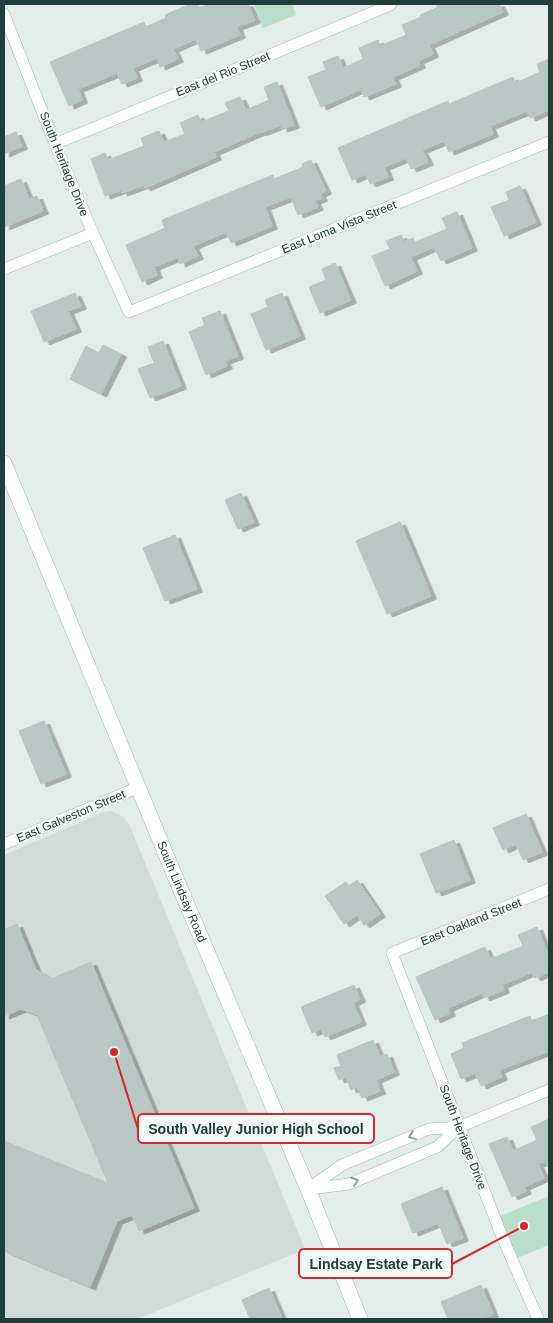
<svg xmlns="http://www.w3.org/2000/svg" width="553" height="1323" font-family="Arial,sans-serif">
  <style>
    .built { fill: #d1dcd9 }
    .green { fill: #bbdecb }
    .building { fill: #b8c7c4; stroke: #b5c6c2; filter: url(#shadow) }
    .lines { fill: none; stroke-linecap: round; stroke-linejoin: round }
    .street-casing { stroke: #a5b5b2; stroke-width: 12 }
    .secondary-casing { stroke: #a1b8b4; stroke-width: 16 }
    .street { stroke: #fff; stroke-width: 11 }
    .secondary { stroke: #fff; stroke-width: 15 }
    .oneway { stroke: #909e9e }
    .labels { text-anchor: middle; stroke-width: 4; stroke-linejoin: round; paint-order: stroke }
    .street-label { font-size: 12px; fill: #223e3c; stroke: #f3f9f7 }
    .leader { fill: none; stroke: #d62828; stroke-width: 2 }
    .callout-dot { fill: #d62828; stroke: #f3f9f7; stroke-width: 2 }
    .callout { fill: #f3f9f7; stroke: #d62828; stroke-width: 2 }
    .callout-label { font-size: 14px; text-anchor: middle; font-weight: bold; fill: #223e3c }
  </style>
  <defs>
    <filter id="shadow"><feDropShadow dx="5.5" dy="3" stdDeviation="0" flood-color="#0004"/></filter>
  </defs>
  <rect width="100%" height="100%" fill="#e2edea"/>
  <!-- built -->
  <path class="built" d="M 112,811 L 124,817 L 129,824 L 305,1249 L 138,1319 L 4,1319 L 4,855 L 104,812 Z"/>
  <!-- green -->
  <path class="green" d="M 254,4 L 292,4 L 296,15 L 263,28 Z
    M 549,1196 L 549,1245 L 512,1260 L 495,1218 Z"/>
  <!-- building -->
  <path class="building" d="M 190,4 L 197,4 L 200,8 L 210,4 L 248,4 L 255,20 L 237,27 L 240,35 L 201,51 L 196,39 L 173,49 L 178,59 L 160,67 L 157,58 L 133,68 L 137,78 L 122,84 L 117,73 L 78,89 L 82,100 L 69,106 L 50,62 L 144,22 L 146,27 L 166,18 L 165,15 Z
    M 436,4 L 499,4 L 503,12 L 429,45 L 433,54 L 418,61 L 420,65 L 393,77 L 396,84 L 364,97 L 361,89 L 321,107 L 308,77 L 326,70 L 323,62 L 338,56 L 343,68 L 363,59 L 359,48 L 378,40 L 380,46 L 406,35 L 402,25 L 421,17 L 420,15 L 438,7 Z
    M 549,59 L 549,110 L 530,118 L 527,111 L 500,122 L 490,126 L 493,134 L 449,152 L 444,141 L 422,150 L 428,162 L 411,169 L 406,158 L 384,167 L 388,177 L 370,184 L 366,174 L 352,180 L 338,148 L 448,101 L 449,104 L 513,77 L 516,83 L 540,72 L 537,64 Z
    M 277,82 L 294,125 L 282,129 L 281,125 L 260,133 L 260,132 L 214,152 L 216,157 L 145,188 L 144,185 L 122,193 L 121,190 L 105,196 L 91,159 L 105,153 L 108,160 L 144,146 L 141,138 L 159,131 L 164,142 L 185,134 L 180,123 L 198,115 L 201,122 L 229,111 L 225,103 L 240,97 L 246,110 L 269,100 L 264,87 Z
    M 16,132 L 22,146 L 4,154 L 4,137 Z
    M 311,160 L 326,191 L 320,194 L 322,198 L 315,201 L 318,207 L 298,215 L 291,197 L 265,207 L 272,226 L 231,243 L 226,232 L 193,246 L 198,256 L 180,264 L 178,257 L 154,267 L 157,275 L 142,282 L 126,245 L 165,228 L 162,220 L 273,175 L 274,179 L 303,167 L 302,164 Z
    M 21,179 L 29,199 L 37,196 L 43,211 L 4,227 L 4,186 Z
    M 520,186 L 536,222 L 504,236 L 491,207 L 509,200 L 506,192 Z
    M 457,212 L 472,248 L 441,261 L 434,247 L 411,257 L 417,271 L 385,286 L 372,256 L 390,249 L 386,241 L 401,235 L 404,242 L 413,238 L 415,242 L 447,229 L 442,218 Z
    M 335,263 L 351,300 L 320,313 L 309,287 L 326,280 L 322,269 Z
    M 75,293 L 81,306 L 68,311 L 76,329 L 44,342 L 31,311 Z
    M 282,293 L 300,336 L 266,350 L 251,314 L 268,307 L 265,300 Z
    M 220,311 L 238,356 L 225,361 L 227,366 L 206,375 L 189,332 L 205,325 L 202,318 Z
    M 163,341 L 181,386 L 150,398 L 138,369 L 154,363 L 148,347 Z
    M 103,345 L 121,354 L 101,394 L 70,379 L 86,346 L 99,353 Z
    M 241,493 L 254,522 L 238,529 L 225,500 Z
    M 400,522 L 431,596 L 387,614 L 356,541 Z
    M 175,535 L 197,589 L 165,601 L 143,548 Z
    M 44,721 L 66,774 L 41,784 L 19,731 Z
    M 526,814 L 542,852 L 523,860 L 516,844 L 503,850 L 493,828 Z
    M 454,840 L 470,880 L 436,893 L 420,854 Z
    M 357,880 L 380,914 L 364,925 L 357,915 L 344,924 L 325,896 L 346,882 L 349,886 Z
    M 17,924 L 36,970 L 53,978 L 91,962 L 194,1208 L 139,1231 L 132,1215 L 117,1221 L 90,1287 L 4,1251 L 4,1141 L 108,1183 L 37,1015 L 21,1009 L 4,1016 L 4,930 Z
    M 537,927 L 549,957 L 549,972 L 535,978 L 532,972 L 502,985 L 504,990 L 484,998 L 482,993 L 448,1008 L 450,1013 L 435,1020 L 416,977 L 485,947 L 490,959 L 523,946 L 518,935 Z
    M 354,985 L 360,999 L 353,1003 L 361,1022 L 325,1037 L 321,1029 L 312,1033 L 301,1007 Z
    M 549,1014 L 549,1051 L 499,1070 L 502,1077 L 481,1086 L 475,1073 L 461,1079 L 451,1054 L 464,1048 L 462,1043 L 530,1016 L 532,1021 Z
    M 373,1040 L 380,1057 L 387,1054 L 394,1072 L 376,1080 L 380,1091 L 362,1098 L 357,1087 L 351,1090 L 346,1077 L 339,1080 L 334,1068 L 341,1066 L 337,1055 Z
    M 549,1119 L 549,1169 L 546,1161 L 538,1164 L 544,1178 L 524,1187 L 526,1191 L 512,1197 L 489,1144 L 507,1137 L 513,1151 L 537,1140 L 531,1127 Z
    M 442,1187 L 463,1238 L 447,1244 L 438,1223 L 413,1233 L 401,1204 Z
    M 481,1285 L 493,1314 L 482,1319 L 448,1319 L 441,1302 Z
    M 269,1288 L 282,1319 L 250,1319 L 242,1300 Z"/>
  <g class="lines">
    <!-- street casing -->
    <g class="street-casing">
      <path id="street" d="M 4,14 L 55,144 L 93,233 L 129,312 L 549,142
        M 55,144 L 388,6 L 391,4
        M 4,269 L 93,233
        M 4,844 L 139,787
        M 308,1189 L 342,1165 L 429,1129 L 459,1127 L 549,1090
        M 309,1189 L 349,1184 L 437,1147 L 459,1127
        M 538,1319 L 501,1234 L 392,953 L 549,889"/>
    </g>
    <!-- secondary casing -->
    <g class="secondary-casing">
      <g id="secondary">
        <path id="s1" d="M 4,463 L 174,874 L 308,1189 L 360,1319"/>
      </g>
    </g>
    <!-- street -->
    <use href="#street" class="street"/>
    <!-- secondary -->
    <use href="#secondary" class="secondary"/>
  </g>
  <!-- one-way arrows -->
  <defs><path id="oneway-chevron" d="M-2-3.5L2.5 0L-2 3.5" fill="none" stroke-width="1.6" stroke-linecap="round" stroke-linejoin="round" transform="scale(1.25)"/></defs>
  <g class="oneway">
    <use href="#oneway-chevron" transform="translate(412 1136) rotate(158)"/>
    <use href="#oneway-chevron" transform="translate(355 1181) rotate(-21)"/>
  </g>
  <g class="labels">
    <!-- street labels -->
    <g class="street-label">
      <text transform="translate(223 74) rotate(-22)" y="4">East del Rio Street</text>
      <text transform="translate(64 164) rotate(68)" y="4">South Heritage Drive</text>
      <text transform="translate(339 227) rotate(-22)" y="4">East Loma Vista Street</text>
      <text transform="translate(71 816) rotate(-23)" y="4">East Galveston Street</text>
      <text dy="4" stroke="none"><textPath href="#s1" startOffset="464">South Lindsay Road</textPath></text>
      <text transform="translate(471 922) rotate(-22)" y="4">East Oakland Street</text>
      <text transform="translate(463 1137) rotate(69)" y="4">South Heritage Drive</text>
    </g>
  </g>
  <!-- callouts -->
  <path class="leader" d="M114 1052L138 1129M524 1226L452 1264"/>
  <g class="callout-dot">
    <circle cx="114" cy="1052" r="5"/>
    <circle cx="524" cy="1226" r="5"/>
  </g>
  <g class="callout">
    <rect x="138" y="1114" width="236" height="29" rx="5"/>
    <rect x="299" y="1249" width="153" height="29" rx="5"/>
  </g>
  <g class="callout-label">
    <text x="256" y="1134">South Valley Junior High School</text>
    <text x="376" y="1269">Lindsay Estate Park</text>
  </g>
  <!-- border -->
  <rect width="553" height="1323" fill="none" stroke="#223e3c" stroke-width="10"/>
</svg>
